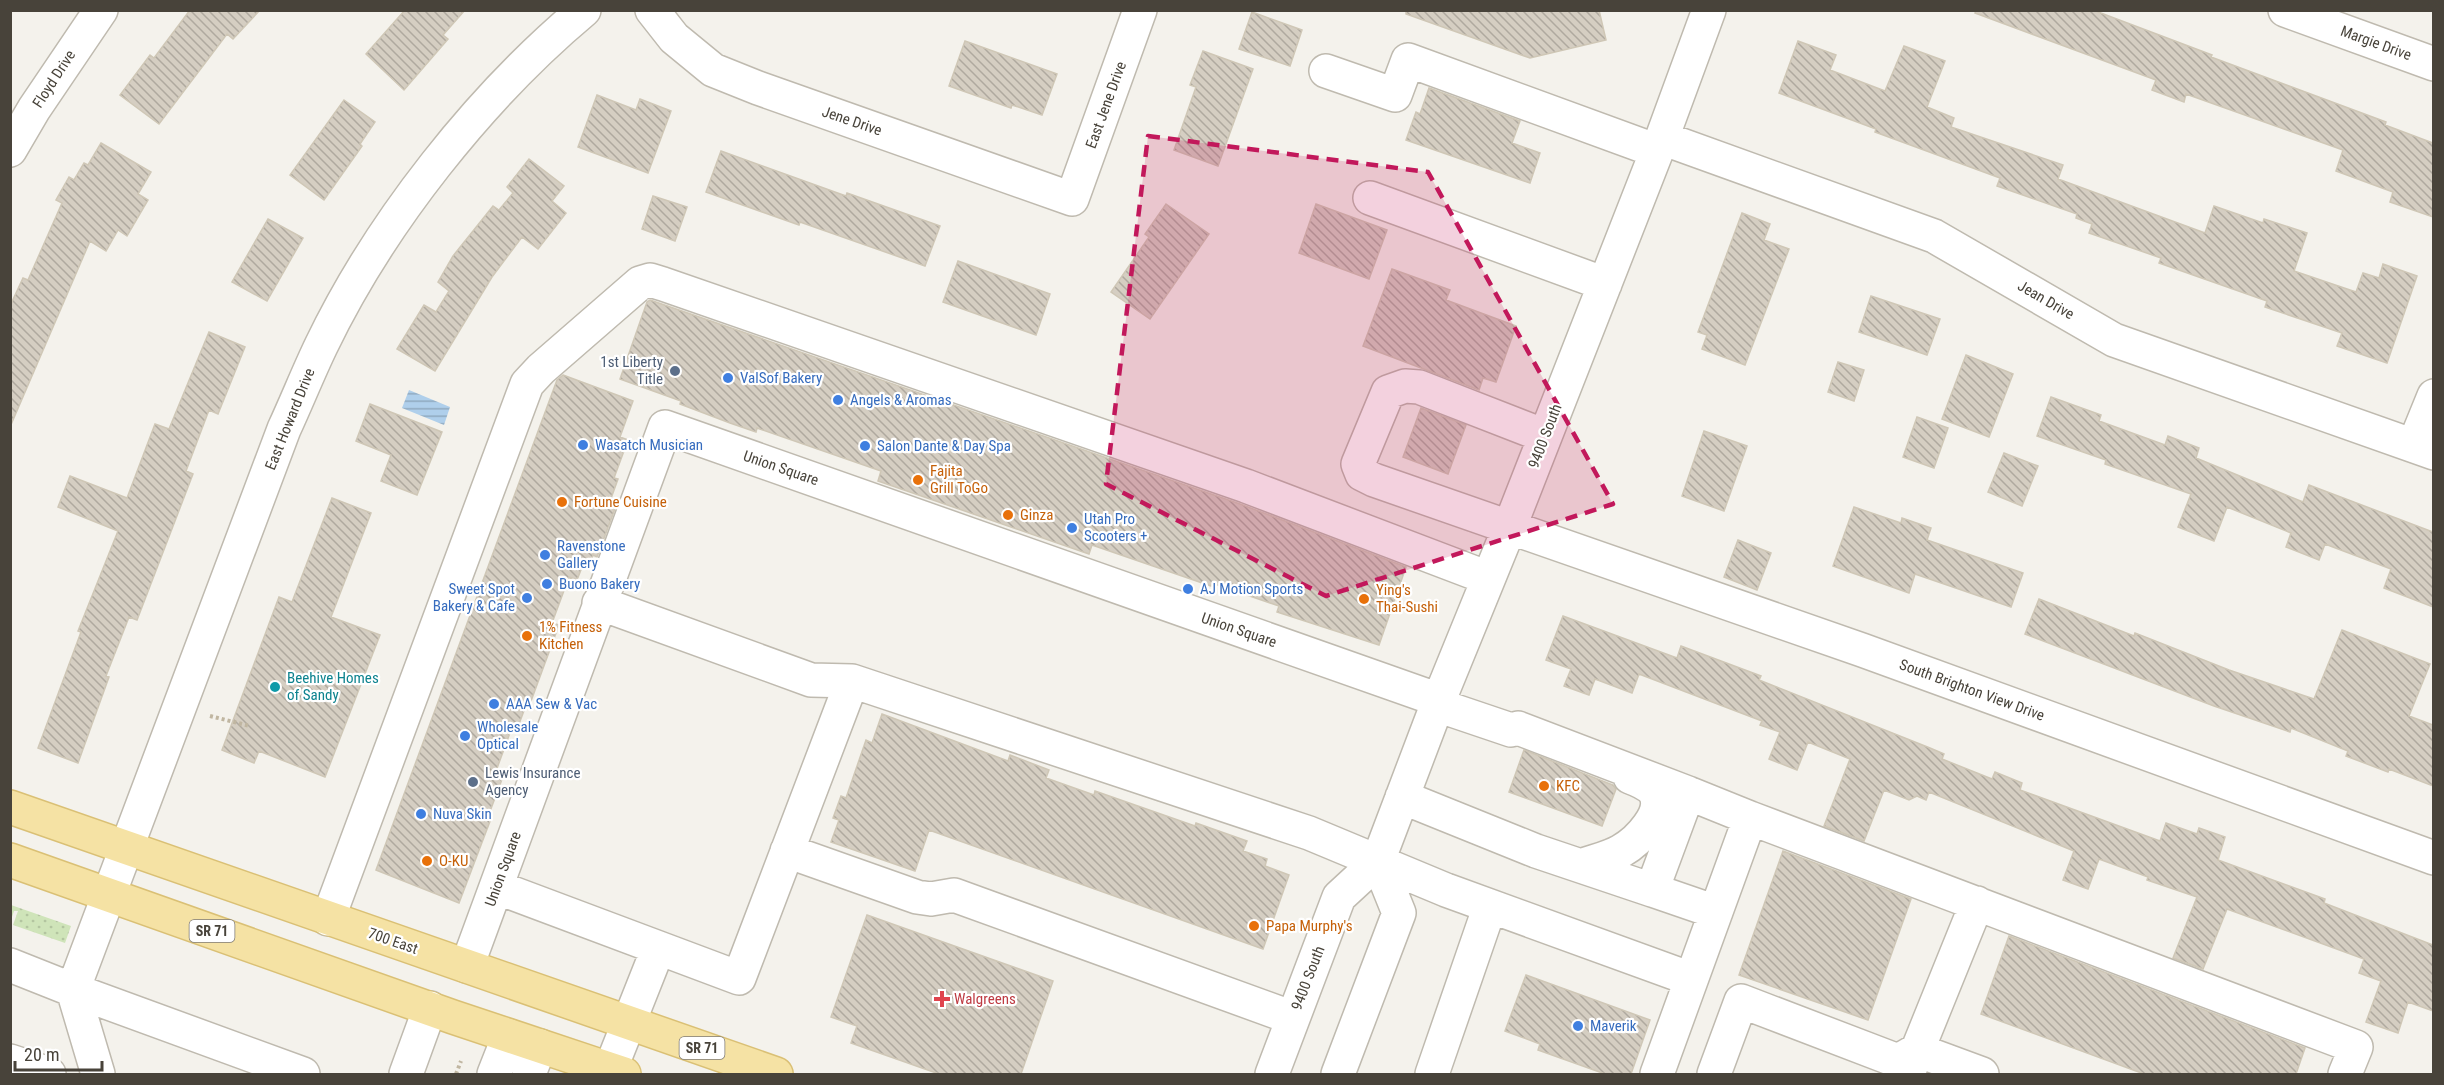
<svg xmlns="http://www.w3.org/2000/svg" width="2444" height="1085" font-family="'Roboto Condensed',sans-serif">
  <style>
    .grass { fill: url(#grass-dots) }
    .water { fill: url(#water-rules) }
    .building { fill: url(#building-back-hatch); stroke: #cfc7b6; stroke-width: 1.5 }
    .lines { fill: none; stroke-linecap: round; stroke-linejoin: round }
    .minor-casing { stroke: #bfbaaf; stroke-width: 36 }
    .major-casing { stroke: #dac075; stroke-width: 36 }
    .path { stroke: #c0b6a1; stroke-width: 4; stroke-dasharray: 3 3; stroke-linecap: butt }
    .minor { stroke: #fff; stroke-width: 33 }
    .major { stroke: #f5e2a4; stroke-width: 33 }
    .marked { fill: #c2185b; fill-opacity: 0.2; stroke: #c2185b; stroke-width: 4.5; stroke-dasharray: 12 8; stroke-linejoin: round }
    .service-dot { fill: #5c6f8a; stroke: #fff; stroke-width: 2 }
    .shop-dot { fill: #3f7fe0; stroke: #fff; stroke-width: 2 }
    .food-dot { fill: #e8710a; stroke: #fff; stroke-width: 2 }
    .culture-dot { fill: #0f9aa8; stroke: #fff; stroke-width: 2 }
    .health-dot { fill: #e0444e; stroke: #fff; stroke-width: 2 }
    .labels { text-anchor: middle; stroke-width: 4.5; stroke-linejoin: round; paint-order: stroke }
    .shield { fill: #fff; stroke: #7f7b75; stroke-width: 1.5 }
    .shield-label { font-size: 14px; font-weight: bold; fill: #48433a }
    .street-label { font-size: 15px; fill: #48433a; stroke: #fff }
    .service-label { font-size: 15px; fill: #4e5e75; stroke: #fff; text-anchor: end }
    .shop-label { font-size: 15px; fill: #366cbe; stroke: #fff; text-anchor: start }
    .food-label { font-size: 15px; fill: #c56008; stroke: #fff; text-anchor: start }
    .culture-label { font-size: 15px; fill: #0d838f; stroke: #fff; text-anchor: start }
    .health-label { font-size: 15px; fill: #be3a42; stroke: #fff; text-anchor: start }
  </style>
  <defs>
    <pattern id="grass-dots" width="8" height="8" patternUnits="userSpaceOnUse" patternTransform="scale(1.5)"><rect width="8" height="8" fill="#cfe4b9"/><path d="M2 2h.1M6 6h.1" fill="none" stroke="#b3c5a0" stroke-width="1.8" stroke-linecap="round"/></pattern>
    <pattern id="water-rules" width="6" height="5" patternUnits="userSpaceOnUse" patternTransform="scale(1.5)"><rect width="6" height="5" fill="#afcfeb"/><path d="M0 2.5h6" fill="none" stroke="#90aabf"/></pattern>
    <pattern id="building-back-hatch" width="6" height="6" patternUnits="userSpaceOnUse" patternTransform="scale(1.5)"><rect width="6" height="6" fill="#d5cec2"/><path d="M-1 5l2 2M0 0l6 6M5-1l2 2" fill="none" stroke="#afa99f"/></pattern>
  </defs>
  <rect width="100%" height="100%" fill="#f4f2ec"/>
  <!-- grass -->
  <path class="grass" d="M 11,905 L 71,926 L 65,943 L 13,925 L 18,911 L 14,911 L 11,920 Z"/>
  <!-- water -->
  <path class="water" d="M 409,390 L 450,407 L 444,425 L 402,408 Z"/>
  <!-- building -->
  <path class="building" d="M 190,10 L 260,10 L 233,39 L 227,34 L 159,124 L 120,95 L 150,55 L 154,58 Z
    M 405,10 L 465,10 L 443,35 L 448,39 L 404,90 L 366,54 Z
    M 1406,10 L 1599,10 L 1606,40 L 1530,58 L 1406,14 Z
    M 1976,10 L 2093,10 L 2212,55 L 2211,57 L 2386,122 L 2385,125 L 2433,143 L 2433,217 L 2390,202 L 2393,192 L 2336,171 L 2343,150 L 2186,94 L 2184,102 L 2152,90 L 2156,80 L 1975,13 Z
    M 1252,12 L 1302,30 L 1290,66 L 1239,49 Z
    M 965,41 L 1057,74 L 1042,115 L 1012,105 L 1011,108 L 949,86 Z
    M 1798,41 L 1836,55 L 1830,70 L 1885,91 L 1904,46 L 1945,61 L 1927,107 L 1954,118 L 1951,127 L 2063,165 L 2058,179 L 2205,233 L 2214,206 L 2263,223 L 2264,219 L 2307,233 L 2294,271 L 2356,292 L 2363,273 L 2379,278 L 2383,264 L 2417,276 L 2387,363 L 2337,346 L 2342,333 L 2265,307 L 2267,301 L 2159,263 L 2161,258 L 2089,233 L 2092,224 L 2076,218 L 2077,214 L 1997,186 L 2000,178 L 1875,132 L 1876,129 L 1779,93 Z
    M 1203,51 L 1253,69 L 1218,166 L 1174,150 L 1196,87 L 1190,85 Z
    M 1429,88 L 1520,121 L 1512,143 L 1540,153 L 1530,183 L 1406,140 L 1416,112 L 1420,114 Z
    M 597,95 L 636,110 L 640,99 L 671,111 L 648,173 L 578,147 Z
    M 344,100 L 375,122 L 360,144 L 362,146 L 324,200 L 290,175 Z
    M 101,143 L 151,172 L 138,194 L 148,200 L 127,236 L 118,230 L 106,251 L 90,241 L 10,427 L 10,306 L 23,278 L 28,280 L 62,203 L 56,200 L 69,177 L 74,180 L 84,163 L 88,165 Z
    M 721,151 L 846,196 L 847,193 L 940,226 L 925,266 L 800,222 L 799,225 L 706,192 Z
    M 529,159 L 564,186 L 552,201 L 566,213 L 538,249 L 522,237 L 492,277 L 435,371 L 397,349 L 424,305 L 436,312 L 449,291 L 438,282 L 453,256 L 493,206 L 499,210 L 513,193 L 507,187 Z
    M 653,196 L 687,207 L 675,241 L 642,229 Z
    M 1166,204 L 1209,234 L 1150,319 L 1111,292 L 1149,237 L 1145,234 Z
    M 1316,204 L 1387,230 L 1369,279 L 1299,253 Z
    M 1742,213 L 1770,224 L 1764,240 L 1789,249 L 1745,365 L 1702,349 L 1707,335 L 1698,332 Z
    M 268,219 L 303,238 L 267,301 L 232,282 Z
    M 958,261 L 1050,294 L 1036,335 L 943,302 Z
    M 1392,269 L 1450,290 L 1446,300 L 1516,326 L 1496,382 L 1483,378 L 1479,390 L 1363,346 Z
    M 1871,296 L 1940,319 L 1927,355 L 1859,332 Z
    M 650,300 L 1240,504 L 1406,567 L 1379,645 L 1277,612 L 1279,606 L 1212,583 L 1211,586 L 1092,545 L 1089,554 L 878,481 L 881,471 L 757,428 L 756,432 L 730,423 L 680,404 L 681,401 L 620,379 L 647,302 Z
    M 209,332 L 245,347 L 218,414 L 209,410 L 186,471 L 193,474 L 137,620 L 129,617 L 106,676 L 109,677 L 78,763 L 38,748 L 81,632 L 78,631 L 118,531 L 58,507 L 70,476 L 127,498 L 155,424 L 169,429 Z
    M 1966,355 L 2013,374 L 1989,437 L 1942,419 Z
    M 1838,362 L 1864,370 L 1854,401 L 1828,392 Z
    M 563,375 L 633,401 L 620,437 L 628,440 L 614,478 L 618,479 L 609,504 L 616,506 L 597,557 L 593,555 L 590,564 L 584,562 L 577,580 L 569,577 L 552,623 L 559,625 L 531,701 L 528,700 L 516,732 L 511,730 L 496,771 L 504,774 L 489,814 L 492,816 L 459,903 L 376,870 L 557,380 Z
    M 2051,397 L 2101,415 L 2099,421 L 2165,445 L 2168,436 L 2199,448 L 2196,458 L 2303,502 L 2309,485 L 2433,532 L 2433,607 L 2384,588 L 2391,569 L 2325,544 L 2319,560 L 2286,547 L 2291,533 L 2227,507 L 2214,541 L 2178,527 L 2191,494 L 2105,464 L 2106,460 L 2037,436 Z
    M 370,404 L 442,432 L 417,495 L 381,481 L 391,455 L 356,441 Z
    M 1421,408 L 1466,425 L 1448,474 L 1403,457 Z
    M 1917,417 L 1948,428 L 1934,468 L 1903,457 Z
    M 1704,431 L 1747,446 L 1724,511 L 1682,496 Z
    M 2004,453 L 2038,466 L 2022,506 L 1988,492 Z
    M 332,498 L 371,513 L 331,617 L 380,635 L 325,777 L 259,751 L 254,763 L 222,750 L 279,597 L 292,602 Z
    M 1854,507 L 1901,523 L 1902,518 L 1931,528 L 1927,540 L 2023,573 L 2011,607 L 1915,574 L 1909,593 L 1833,566 Z
    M 1738,540 L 1771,553 L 1757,590 L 1724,577 Z
    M 2039,599 L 2134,636 L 2135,633 L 2229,670 L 2314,699 L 2342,630 L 2430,664 L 2409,716 L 2433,725 L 2433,786 L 2389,769 L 2388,772 L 2346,756 L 2348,751 L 2291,728 L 2290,732 L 2214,706 L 2025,634 Z
    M 1563,616 L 1677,658 L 1681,646 L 1761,676 L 1759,680 L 1930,748 L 1944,754 L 1942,759 L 1992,779 L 1995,772 L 2022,783 L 2020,790 L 2160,841 L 2166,823 L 2197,834 L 2199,828 L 2225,837 L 2218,860 L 2325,899 L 2324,903 L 2433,945 L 2433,1011 L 2408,1002 L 2398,1033 L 2366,1022 L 2381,981 L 2359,973 L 2364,959 L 2227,909 L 2203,969 L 2173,958 L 2197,897 L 2147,880 L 2148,877 L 2099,859 L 2088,889 L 2063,880 L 2074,851 L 1929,792 L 1926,800 L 1917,796 L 1909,800 L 1884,790 L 1864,841 L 1824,826 L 1850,759 L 1808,742 L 1797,770 L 1769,759 L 1780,732 L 1760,725 L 1762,721 L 1639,674 L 1632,693 L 1595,679 L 1589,695 L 1564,686 L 1571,669 L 1546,660 Z
    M 882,714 L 1008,761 L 1010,755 L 1049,770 L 1046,778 L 1094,795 L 1095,791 L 1195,826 L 1196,823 L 1247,841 L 1243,851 L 1267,859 L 1265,866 L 1289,875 L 1263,949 L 929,830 L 915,871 L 831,842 L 839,820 L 833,818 L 841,796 L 846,798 L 866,740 L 872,743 Z
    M 1524,750 L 1613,785 L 1616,789 L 1602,826 L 1509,792 Z
    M 1783,851 L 1911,899 L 1868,1020 L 1739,975 Z
    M 867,915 L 1053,981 L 1021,1074 L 939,1074 L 851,1043 L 857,1026 L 831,1017 Z
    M 2009,936 L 2305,1048 L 2296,1074 L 2144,1074 L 1981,1014 Z
    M 1526,975 L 1650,1020 L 1631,1074 L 1605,1074 L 1538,1050 L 1540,1044 L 1505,1031 Z"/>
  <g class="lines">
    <!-- minor casing -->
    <g class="minor-casing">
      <path id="minor" d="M 652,10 L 674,38 L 713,70 L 758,88 L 1072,199 L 1140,10
        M 2285,10 L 2434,64
        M 1326,71 L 1395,95 L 1408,60 L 1657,151
        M 1662,138 L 1934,236 L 2114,340 L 2434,453
        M 10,150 L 34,109 L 101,10
        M 1370,198 L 1605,284
        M 1545,436 L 1419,387 L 1405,386 L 1388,392 L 1358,464 L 1362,474 L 1374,480 L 1862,650 L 2434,858
        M 2414,445 L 2434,396
        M 599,603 L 811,680 L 852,681 L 1309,833 L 1446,890 L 1691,979
        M 1688,793 L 1750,818
        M 1402,797 L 1536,851 L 1652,890 L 1688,793 L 1518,728 L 1511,730 L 1437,705
        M 787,851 L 917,897 L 931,899 L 954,895 L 1293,1018
        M 1581,866 C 1594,861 1609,858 1621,851 C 1637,842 1668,812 1654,791 C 1648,784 1638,780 1630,777
        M 496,887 L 739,978 L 852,681
        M 1652,890 L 1716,912
        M 328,919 L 527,384 L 541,369 L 640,283 L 650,280 L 663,284 L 1246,486 L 1488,578
        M 10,965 L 73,990 L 98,1074
        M 467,966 L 665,427 L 1439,700
        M 10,1061 L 49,1074
        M 610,1070 L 658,949
        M 1909,1071 L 1977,903
        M 303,1074 L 73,990 L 284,429 C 297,401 308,373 321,346 C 380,223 480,97 584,10
        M 406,1074 L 430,1008
        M 494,1074 L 509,1036
        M 529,1074 L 540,1046
        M 1272,1074 L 1339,897 L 1378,861 L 1439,700 L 1510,526 L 1662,138 L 1709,10
        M 1338,1074 L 1399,913 L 1378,861
        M 1432,1074 L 1490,906
        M 1657,1074 L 1750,818 L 2356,1047 L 2345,1074
        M 1714,1074 L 1741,1001 L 1898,1061 L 1917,1050 L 1982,1074"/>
    </g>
    <!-- major casing -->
    <g class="major-casing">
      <path id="major" d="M 10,807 L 776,1074
        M 10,860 L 453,1017 L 624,1074"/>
    </g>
    <!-- path -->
    <path class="path" d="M 210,716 L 250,726
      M 456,1074 L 461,1061"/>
    <!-- minor -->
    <use href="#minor" class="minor"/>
    <!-- major -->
    <use href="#major" class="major"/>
  </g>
  <!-- marked area -->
  <path class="marked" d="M 1148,136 L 1428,172 L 1613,504 L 1326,596 L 1106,484 Z"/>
  <!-- markers -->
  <g class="service-dot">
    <circle cx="675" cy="371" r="6"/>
    <circle cx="473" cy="782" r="6"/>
  </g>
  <g class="shop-dot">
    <circle cx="728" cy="378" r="6"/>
    <circle cx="838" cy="400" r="6"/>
    <circle cx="583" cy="445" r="6"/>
    <circle cx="865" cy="446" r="6"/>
    <circle cx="1072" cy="528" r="6"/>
    <circle cx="545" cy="555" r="6"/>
    <circle cx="547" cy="584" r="6"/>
    <circle cx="1188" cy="589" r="6"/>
    <circle cx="527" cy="598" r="6"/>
    <circle cx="494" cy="704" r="6"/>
    <circle cx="465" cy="736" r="6"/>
    <circle cx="421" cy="814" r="6"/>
    <circle cx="1578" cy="1026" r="6"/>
  </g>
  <g class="food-dot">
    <circle cx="918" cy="480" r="6"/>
    <circle cx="562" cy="502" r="6"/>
    <circle cx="1008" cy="515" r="6"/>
    <circle cx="1364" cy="599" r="6"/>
    <circle cx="527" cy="636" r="6"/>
    <circle cx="1544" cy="786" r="6"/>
    <circle cx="427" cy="861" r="6"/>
    <circle cx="1254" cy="926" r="6"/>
  </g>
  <circle class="culture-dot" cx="275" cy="687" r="6"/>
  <path class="health-dot" d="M939 990h6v6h6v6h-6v6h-6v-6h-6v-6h6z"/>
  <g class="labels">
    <!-- shield labels -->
    <g class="shield">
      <rect x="189.5" y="920" width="45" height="22" rx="4.5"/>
      <rect x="679.5" y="1037" width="45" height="22" rx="4.5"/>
    </g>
    <g class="shield-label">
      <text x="212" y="936">SR 71</text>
      <text x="702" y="1053">SR 71</text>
    </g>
    <!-- street labels -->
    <g class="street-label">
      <text transform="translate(2376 43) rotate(20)" y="5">Margie Drive</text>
      <text transform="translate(54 79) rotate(-57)" y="5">Floyd Drive</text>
      <text transform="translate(1106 105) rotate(-70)" y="5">East Jene Drive</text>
      <text transform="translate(852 121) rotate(19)" y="5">Jene Drive</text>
      <text transform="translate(2046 300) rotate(30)" y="5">Jean Drive</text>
      <text transform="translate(290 419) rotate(-68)" y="5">East Howard Drive</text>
      <text transform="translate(1545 436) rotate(-69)" y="5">9400 South</text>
      <text transform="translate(781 468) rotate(19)" y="5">Union Square</text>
      <text transform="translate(1239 630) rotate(19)" y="5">Union Square</text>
      <text transform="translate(1972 690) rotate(20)" y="5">South Brighton View Drive</text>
      <text transform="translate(503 869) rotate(-70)" y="5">Union Square</text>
      <text transform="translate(393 941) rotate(19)" y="5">700 East</text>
      <text transform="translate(1308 978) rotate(-69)" y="5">9400 South</text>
    </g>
    <!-- service labels -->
    <g class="service-label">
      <text x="663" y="367">1st Liberty<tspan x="663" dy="17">Title</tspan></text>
      <text x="485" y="778" text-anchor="start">Lewis Insurance<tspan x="485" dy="17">Agency</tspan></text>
    </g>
    <!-- shop labels -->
    <g class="shop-label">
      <text x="740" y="383">ValSof Bakery</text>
      <text x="850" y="405">Angels &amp; Aromas</text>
      <text x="595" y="450">Wasatch Musician</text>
      <text x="877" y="451">Salon Dante &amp; Day Spa</text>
      <text x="1084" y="524">Utah Pro<tspan x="1084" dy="17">Scooters +</tspan></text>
      <text x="557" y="551">Ravenstone<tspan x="557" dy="17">Gallery</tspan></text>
      <text x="559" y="589">Buono Bakery</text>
      <text x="515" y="594" text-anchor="end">Sweet Spot<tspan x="515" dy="17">Bakery &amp; Cafe</tspan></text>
      <text x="1200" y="594">AJ Motion Sports</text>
      <text x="506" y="709">AAA Sew &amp; Vac</text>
      <text x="477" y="732">Wholesale<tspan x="477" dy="17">Optical</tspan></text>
      <text x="433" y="819">Nuva Skin</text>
      <text x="1590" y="1031">Maverik</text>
    </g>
    <!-- food labels -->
    <g class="food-label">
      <text x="930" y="476">Fajita<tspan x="930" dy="17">Grill ToGo</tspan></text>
      <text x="574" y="507">Fortune Cuisine</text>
      <text x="1020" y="520">Ginza</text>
      <text x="1376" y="595">Ying's<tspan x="1376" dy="17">Thai-Sushi</tspan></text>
      <text x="539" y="632">1% Fitness<tspan x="539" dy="17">Kitchen</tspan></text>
      <text x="1556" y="791">KFC</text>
      <text x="439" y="866">O-KU</text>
      <text x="1266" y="931">Papa Murphy's</text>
    </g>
    <!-- culture labels -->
    <g class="culture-label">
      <text x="287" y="683">Beehive Homes<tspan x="287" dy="17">of Sandy</tspan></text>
    </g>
    <!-- health labels -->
    <g class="health-label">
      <text x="954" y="1004">Walgreens</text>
    </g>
  </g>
  <!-- border -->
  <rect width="2444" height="1085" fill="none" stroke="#48433a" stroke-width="24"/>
  <!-- scale -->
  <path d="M15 1061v9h87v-9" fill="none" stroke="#48433a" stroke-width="3"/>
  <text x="24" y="1061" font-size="18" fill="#48433a" stroke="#ffffff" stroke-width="4.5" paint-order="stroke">20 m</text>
</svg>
